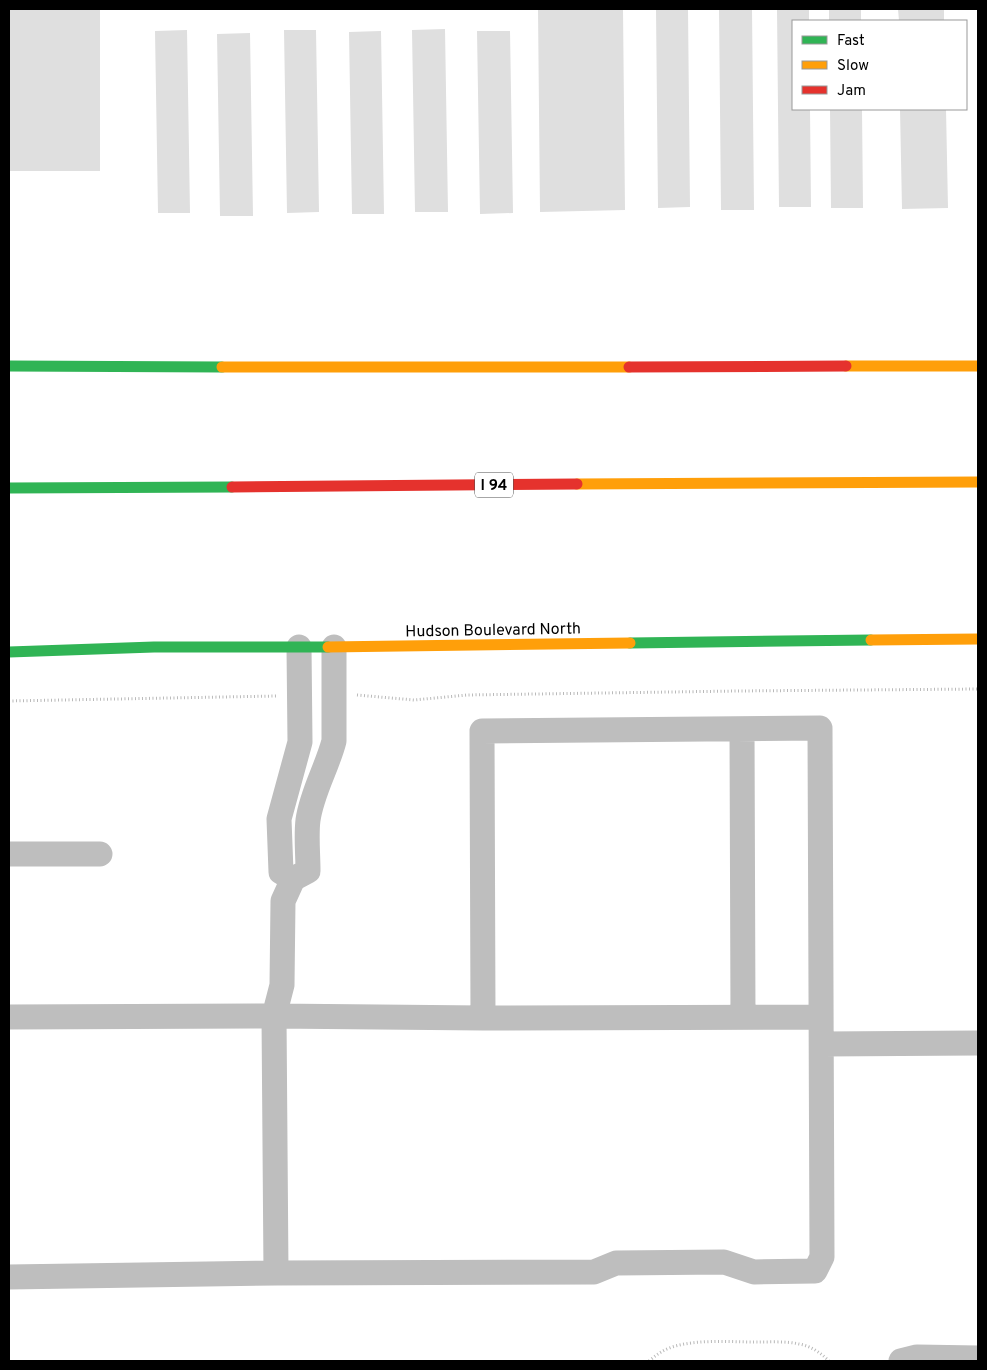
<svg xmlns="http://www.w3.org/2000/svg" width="987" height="1370" font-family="Overpass,sans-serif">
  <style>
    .building { fill: #dfdfdf }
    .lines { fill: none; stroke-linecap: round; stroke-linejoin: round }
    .path { stroke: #b9b9b9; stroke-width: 3; stroke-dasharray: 1 2.5; stroke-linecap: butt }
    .street { stroke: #bebebe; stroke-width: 25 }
    .fast { stroke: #30b455; stroke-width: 11 }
    .slow { stroke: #ff9f0a; stroke-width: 11 }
    .jam { stroke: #e5322d; stroke-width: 11 }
    .labels { text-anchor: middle; stroke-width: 4; stroke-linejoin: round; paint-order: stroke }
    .shield { fill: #fff; stroke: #4c4c4c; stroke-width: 1 }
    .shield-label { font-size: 15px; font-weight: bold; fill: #000 }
    .street-label { font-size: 16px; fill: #000; stroke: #fff }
  </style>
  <rect width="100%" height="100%" fill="#fff"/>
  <!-- building -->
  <path class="building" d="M 9,9 L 100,9 L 100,171 L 9,171 Z
    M 538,9 L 623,9 L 625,210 L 540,212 Z
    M 656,9 L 688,9 L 690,207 L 658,208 Z
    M 719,9 L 752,9 L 754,210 L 721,210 Z
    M 777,9 L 809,9 L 809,21 L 793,21 L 793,109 L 810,109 L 811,207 L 779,207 Z
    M 829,9 L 861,9 L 861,21 L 829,21 Z
    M 898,9 L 944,9 L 944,21 L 899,21 Z
    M 445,29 L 448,212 L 415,212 L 412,30 Z
    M 187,30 L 190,213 L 158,213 L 155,31 Z
    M 284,30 L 316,30 L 319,212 L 287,213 Z
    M 381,31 L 384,214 L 352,214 L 349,32 Z
    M 477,31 L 510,31 L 513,213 L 480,214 Z
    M 250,33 L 253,216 L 220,216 L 217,34 Z
    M 830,109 L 862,109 L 863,208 L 831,208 Z
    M 900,109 L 946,109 L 948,208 L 902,209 Z"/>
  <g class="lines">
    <!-- path -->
    <path class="path" d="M 357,695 L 414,700 L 467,695 L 738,691 L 978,689
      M 9,701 L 276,696
      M 649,1361 C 656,1355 663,1350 672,1347 C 698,1339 729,1342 757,1342 C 770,1342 786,1341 799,1344 C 811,1346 821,1353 829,1361"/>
    <!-- street -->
    <path class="street" d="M 334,647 L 334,741 C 327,768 312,792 308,820 C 306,836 308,854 308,871 L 293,879 L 283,901 L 282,985 L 274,1016 L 276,1273 L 594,1272 L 616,1263 L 724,1262 L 754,1272 L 815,1271 L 822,1257 L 820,728 L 482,731 L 483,1018 L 821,1017
      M 742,729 L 743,1017
      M 9,854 L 100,854
      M 293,879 L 281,872 L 279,819 L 300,742 L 299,647
      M 9,1017 L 274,1016 L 483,1018
      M 822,1044 L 978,1043
      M 9,1277 L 276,1273
      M 901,1361 L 917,1357 L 978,1358"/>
    <!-- fast -->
    <path class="fast" d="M 9,366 L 222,367
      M 9,488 L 232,487
      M 630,643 L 871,640
      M 9,652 L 154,647 L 328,647"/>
    <!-- slow -->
    <path class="slow" d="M 846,366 L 978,366
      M 222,367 L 629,367
      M 577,484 L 978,482
      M 871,640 L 978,639
      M 328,647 L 630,643"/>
    <!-- jam -->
    <path class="jam" d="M 629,367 L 846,366
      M 232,487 L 577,484"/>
  </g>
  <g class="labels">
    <!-- shield labels -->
    <rect class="shield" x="475" y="472.5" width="38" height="25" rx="4"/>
    <g class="shield-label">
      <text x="494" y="490">I 94</text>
    </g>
    <!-- street labels -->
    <g class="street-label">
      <text transform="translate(493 629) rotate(-1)" y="6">Hudson Boulevard North</text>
    </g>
  </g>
  <!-- border -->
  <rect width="987" height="1370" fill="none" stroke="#000000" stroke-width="20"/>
  <!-- legend -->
  <rect x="792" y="20" width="175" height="90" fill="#ffffff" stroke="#999999"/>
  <rect x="802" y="36" width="25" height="8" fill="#30b455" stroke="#999999"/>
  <text x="837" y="45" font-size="15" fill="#000000">Fast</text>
  <rect x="802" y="61" width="25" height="8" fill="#ff9f0a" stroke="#999999"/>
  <text x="837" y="70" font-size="15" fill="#000000">Slow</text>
  <rect x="802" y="86" width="25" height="8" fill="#e5322d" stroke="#999999"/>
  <text x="837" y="95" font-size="15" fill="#000000">Jam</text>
</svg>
